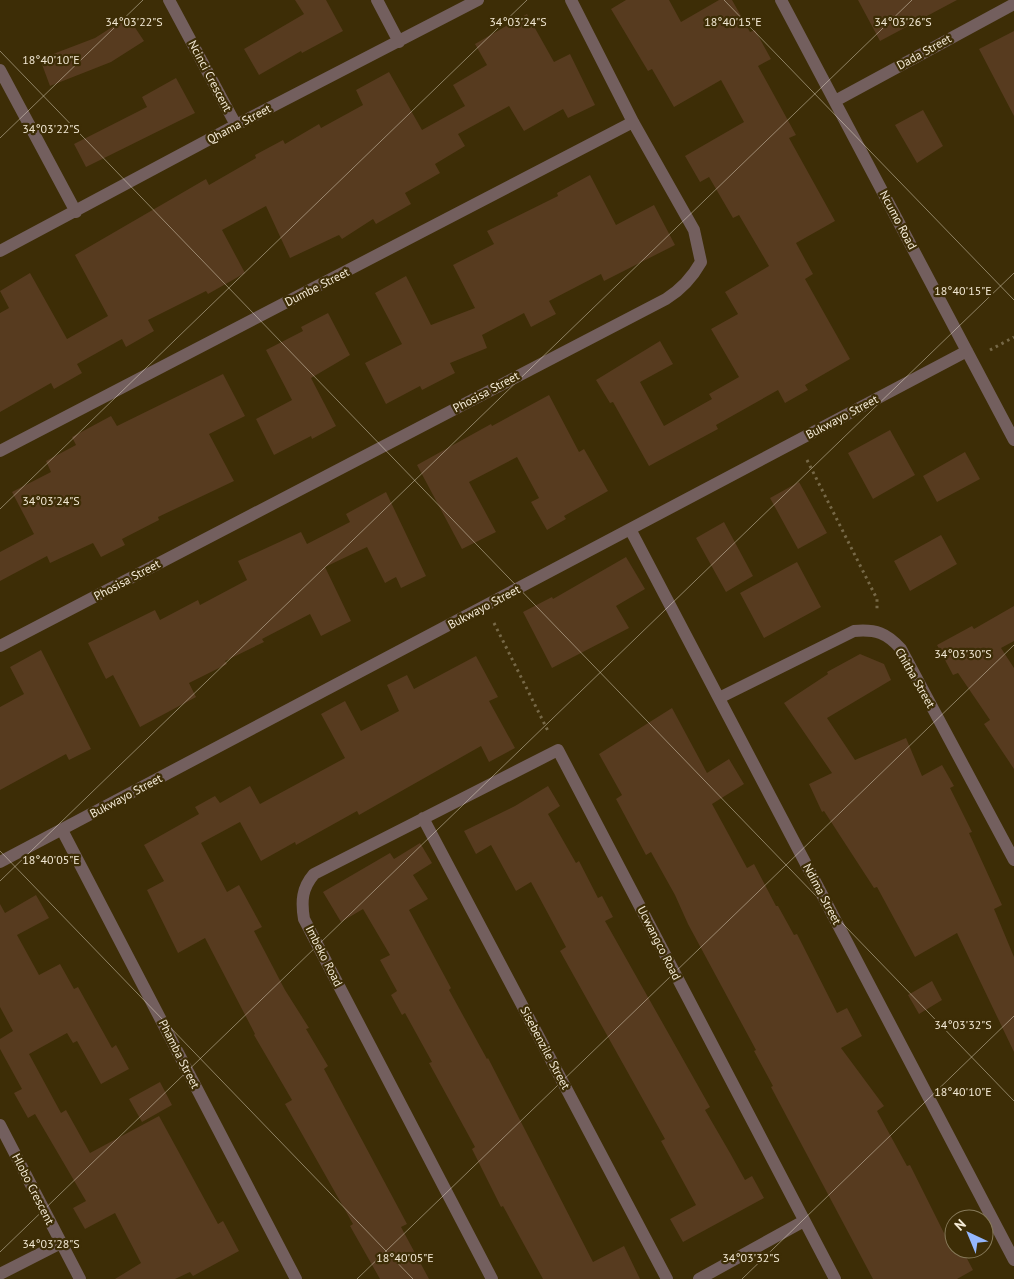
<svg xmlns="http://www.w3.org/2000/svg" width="1014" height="1279" font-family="'PT Sans',sans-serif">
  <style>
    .building { fill: #573b1f }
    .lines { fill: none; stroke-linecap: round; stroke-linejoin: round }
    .path { stroke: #766847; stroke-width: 3; stroke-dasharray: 2.5 4; stroke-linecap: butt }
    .minor { stroke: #735f5e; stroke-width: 12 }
    .ticks { fill: none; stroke: #f4ead6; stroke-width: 1; stroke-opacity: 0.45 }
    .labels { text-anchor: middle; stroke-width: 4.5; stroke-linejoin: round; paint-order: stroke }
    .street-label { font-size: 12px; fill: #f4ead6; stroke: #3d2d06 }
    .ticks-label { font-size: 12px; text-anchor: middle; fill: #f4ead6; stroke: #3d2d06; stroke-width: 4.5; stroke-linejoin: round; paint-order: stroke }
  </style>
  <rect width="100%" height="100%" fill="#3d2d06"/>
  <!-- building -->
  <path class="building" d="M 295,0 L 326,0 L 343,31 L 302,53 L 301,51 L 259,75 L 244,49 L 304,14 Z
    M 626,0 L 669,0 L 681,22 L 719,0 L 732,0 L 750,32 L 755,30 L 771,59 L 758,66 L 796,135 L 789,138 L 835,221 L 796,243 L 813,274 L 805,279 L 850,359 L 805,385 L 808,390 L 785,403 L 778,390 L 716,425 L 718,429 L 649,466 L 613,402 L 610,403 L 596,380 L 660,341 L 673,364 L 640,382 L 664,426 L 712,399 L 709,394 L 739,377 L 711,329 L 738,314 L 725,292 L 769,266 L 739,215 L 733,218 L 709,177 L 700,182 L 685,156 L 744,122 L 721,80 L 674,107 L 652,69 L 648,71 L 611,9 Z
    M 858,0 L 957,0 L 880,41 Z
    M 527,14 L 554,62 L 570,54 L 595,105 L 568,118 L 563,109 L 524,131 L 509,106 L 458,134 L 465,146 L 435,164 L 440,173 L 405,193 L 411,204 L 376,224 L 373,219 L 342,239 L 339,235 L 290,258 L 266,206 L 222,230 L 245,273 L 208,294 L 206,291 L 148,320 L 154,331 L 126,347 L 122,339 L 77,364 L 82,373 L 54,389 L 51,383 L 0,412 L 0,313 L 9,308 L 0,291 L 30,273 L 67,339 L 108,316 L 75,255 L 206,179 L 209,185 L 256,158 L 255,155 L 283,140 L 285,144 L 319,124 L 321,128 L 363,105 L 356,90 L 389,72 L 422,130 L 465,106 L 453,85 L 487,65 L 475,44 Z
    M 128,17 L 144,41 L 111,62 L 50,86 L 40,59 L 95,38 Z
    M 1014,31 L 1014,116 L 979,49 Z
    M 176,78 L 195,113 L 86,167 L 74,144 L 147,107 L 142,97 Z
    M 923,110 L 943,146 L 917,163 L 895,125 Z
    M 590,175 L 616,225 L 654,205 L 675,245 L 604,281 L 601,274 L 549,301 L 556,314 L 531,327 L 524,313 L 482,335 L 487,348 L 450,363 L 455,373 L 422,390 L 420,386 L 386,404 L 365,363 L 402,344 L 375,293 L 406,276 L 431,325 L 475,308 L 453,265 L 494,244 L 487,231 L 558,196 L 557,193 Z
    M 328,313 L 350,355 L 311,378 L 336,426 L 312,439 L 311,436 L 274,455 L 256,419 L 292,400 L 266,350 L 303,331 L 301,327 Z
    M 223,374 L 245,416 L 209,434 L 234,481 L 158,517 L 159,520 L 122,539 L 125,545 L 101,557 L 93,543 L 50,563 L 47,556 L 0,581 L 0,552 L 34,534 L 12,492 L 51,472 L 46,461 L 76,445 L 72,437 L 111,416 L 117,426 Z
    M 549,395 L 579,452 L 584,449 L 608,491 L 564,516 L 566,519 L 547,530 L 531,502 L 539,498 L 517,457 L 469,482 L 496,532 L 462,549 L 417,465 L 491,424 L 492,426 Z
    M 890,430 L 915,475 L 873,499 L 848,453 Z
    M 965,452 L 980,479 L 937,502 L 923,476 Z
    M 799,482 L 827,533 L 798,549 L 770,498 Z
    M 386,492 L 426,576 L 401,588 L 396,577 L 385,583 L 367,547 L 325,567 L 351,621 L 321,636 L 310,614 L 262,639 L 264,642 L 225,661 L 227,664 L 189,683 L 196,697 L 140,727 L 113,675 L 106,679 L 88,643 L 155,610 L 160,620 L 198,600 L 200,605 L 247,580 L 238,561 L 301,532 L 307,544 L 350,522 L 346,514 Z
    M 724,522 L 753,576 L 726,592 L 696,538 Z
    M 941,535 L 957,564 L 910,591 L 894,561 Z
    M 626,557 L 645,589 L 616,606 L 629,628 L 552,668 L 523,612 L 552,597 L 553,599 Z
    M 797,562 L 821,607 L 764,638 L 740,593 Z
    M 1014,606 L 1014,641 L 1001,648 L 1014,668 L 1014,769 L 984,724 L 990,720 L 958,673 L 953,675 L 937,645 L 972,626 L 974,629 Z
    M 41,650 L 91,749 L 69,760 L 66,754 L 0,790 L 0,707 L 24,694 L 10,667 Z
    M 860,654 L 884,664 L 891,680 L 827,718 L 855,760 L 906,738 L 922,776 L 942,765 L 954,786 L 950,788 L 972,832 L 969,833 L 1002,905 L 994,909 L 1014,957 L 1014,1052 L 957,933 L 915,957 L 877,887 L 874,888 L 824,811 L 822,812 L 809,784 L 832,773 L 784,703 L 828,674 L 827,672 Z
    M 476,656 L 498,697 L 489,701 L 515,748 L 489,762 L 481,746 L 359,815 L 357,811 L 296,845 L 295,842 L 261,861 L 240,822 L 201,843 L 227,892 L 239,885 L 262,927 L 254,931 L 285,990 L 309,1028 L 306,1029 L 328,1066 L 324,1069 L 407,1224 L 401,1227 L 429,1279 L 380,1279 L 350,1226 L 353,1224 L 285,1104 L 292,1100 L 254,1035 L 255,1034 L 205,938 L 178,953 L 147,890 L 164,881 L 144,845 L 199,814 L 195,807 L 215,796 L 220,803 L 250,786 L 260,804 L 345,758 L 321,714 L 345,701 L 361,731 L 399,711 L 387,685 L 407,675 L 414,689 Z
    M 672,708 L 707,773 L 729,759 L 744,784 L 712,804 L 747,868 L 754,864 L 776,906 L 778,906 L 794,935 L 797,934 L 837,1013 L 847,1008 L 862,1036 L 841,1048 L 884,1106 L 877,1111 L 907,1166 L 910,1165 L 948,1241 L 954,1238 L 954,1249 L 962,1249 L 973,1270 L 957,1279 L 873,1279 L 771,1087 L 773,1086 L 754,1051 L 756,1050 L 688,924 L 675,895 L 651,852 L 646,855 L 616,799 L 622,795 L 599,754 Z
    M 548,786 L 560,806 L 548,814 L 576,863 L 579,861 L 598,898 L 602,896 L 613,917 L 605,921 L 710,1107 L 705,1110 L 730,1153 L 745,1180 L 752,1176 L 764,1198 L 683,1242 L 670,1219 L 696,1205 L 661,1141 L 665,1139 L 560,951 L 566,947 L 531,882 L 516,891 L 491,845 L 476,854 L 464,831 L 515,806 Z
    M 420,843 L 432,863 L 413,875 L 428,899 L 409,910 L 451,988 L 449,990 L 487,1059 L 488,1058 L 593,1262 L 624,1246 L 640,1279 L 543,1279 L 503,1206 L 501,1207 L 472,1149 L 475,1147 L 429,1063 L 432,1062 L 405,1013 L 402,1015 L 391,995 L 397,991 L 380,960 L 390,955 L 363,909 L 341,922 L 323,892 L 390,853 L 394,859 Z
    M 36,895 L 49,918 L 17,935 L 39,975 L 60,964 L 74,989 L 78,987 L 112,1048 L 116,1045 L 129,1069 L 101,1084 L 77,1041 L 73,1043 L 67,1033 L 29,1054 L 61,1113 L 66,1110 L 90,1153 L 159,1116 L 218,1224 L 223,1221 L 239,1251 L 193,1276 L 190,1272 L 175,1279 L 115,1279 L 141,1263 L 115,1213 L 85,1229 L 73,1208 L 86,1201 L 35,1114 L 28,1118 L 14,1093 L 22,1089 L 0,1049 L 0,1039 L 13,1031 L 0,1007 L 0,904 L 5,913 Z
    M 932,981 L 942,1000 L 919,1014 L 908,995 Z
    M 160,1082 L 172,1105 L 142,1122 L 129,1099 Z"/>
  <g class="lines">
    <!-- path -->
    <path class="path" d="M 990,350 L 1014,337
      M 807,460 L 877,599 L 877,612
      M 494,623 L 548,731"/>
    <!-- minor -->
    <path class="minor" d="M 169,0 L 236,125
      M 377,0 L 399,42
      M 781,0 L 1014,440
      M 0,70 L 76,212
      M 835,101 L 1014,4
      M 0,251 L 236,125 L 478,0
      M 0,451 L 633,122
      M 630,529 L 1014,1260
      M 0,646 L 666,299 C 682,289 692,278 701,262 L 694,230 L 633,122 L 571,0
      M 719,698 L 854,631 C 876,629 887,633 901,649 L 1014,860
      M 423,818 L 667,1279
      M 62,830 L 296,1279
      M 0,862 L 967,351
      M 0,1125 L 80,1279
      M 0,1274 L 61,1243
      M 492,1279 L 304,919 C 301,901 302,888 314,874 L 558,750 L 835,1279
      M 699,1279 L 804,1221"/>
  </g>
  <!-- ticks -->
  <path class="ticks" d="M 724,0 L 1014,300M 0,51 L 1014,1101M 0,138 L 143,0M 0,509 L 527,0M 0,851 L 413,1279M 0,881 L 912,0M 0,1252 L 1014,273M 357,1279 L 1014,645M 742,1279 L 1014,1016"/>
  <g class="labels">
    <!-- street labels -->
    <g class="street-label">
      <text transform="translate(924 52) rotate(-29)" y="4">Dada Street</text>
      <text transform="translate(210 76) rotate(62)" y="4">Ncinci Crescent</text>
      <text transform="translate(239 124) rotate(-28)" y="4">Qhama Street</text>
      <text transform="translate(898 220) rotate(62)" y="4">Ncumo Road</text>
      <text transform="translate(317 287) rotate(-27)" y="4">Dumbe Street</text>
      <text transform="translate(486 392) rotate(-28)" y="4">Phosisa Street</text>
      <text transform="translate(842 417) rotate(-28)" y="4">Bukwayo Street</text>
      <text transform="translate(127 580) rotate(-28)" y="4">Phosisa Street</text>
      <text transform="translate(484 607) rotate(-28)" y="4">Bukwayo Street</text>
      <text transform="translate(915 678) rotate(60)" y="4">Chitha Street</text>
      <text transform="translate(126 796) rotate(-28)" y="4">Bukwayo Street</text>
      <text transform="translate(822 894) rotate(62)" y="4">Ndima Street</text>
      <text transform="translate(659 943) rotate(63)" y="4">Ucwangco Road</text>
      <text transform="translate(324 956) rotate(63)" y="4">Imbeko Road</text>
      <text transform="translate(545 1048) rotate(62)" y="4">Sisebenzile Street</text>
      <text transform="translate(179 1054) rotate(63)" y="4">Phamba Street</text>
      <text transform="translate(33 1189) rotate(63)" y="4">Hlobo Crescent</text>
    </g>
  </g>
  <g class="ticks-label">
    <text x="134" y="26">34°03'22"S</text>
    <text x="518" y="26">34°03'24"S</text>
    <text x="903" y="26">34°03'26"S</text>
    <text x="733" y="26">18°40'15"E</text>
    <text x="51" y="64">18°40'10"E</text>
    <text x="51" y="133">34°03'22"S</text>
    <text x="963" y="295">18°40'15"E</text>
    <text x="51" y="505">34°03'24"S</text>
    <text x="963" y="658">34°03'30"S</text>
    <text x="51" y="864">18°40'05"E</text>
    <text x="963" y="1029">34°03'32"S</text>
    <text x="963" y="1096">18°40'10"E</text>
    <text x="51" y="1248">34°03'28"S</text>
    <text x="405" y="1262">18°40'05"E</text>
    <text x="751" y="1262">34°03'32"S</text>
  </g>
  <!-- north arrow -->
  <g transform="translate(969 1234) rotate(316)"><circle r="24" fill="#3d2d06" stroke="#867959"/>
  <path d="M0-4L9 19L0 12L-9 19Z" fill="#95b7fd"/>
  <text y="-8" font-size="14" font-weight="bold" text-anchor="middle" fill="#f4ead6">N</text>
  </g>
</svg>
